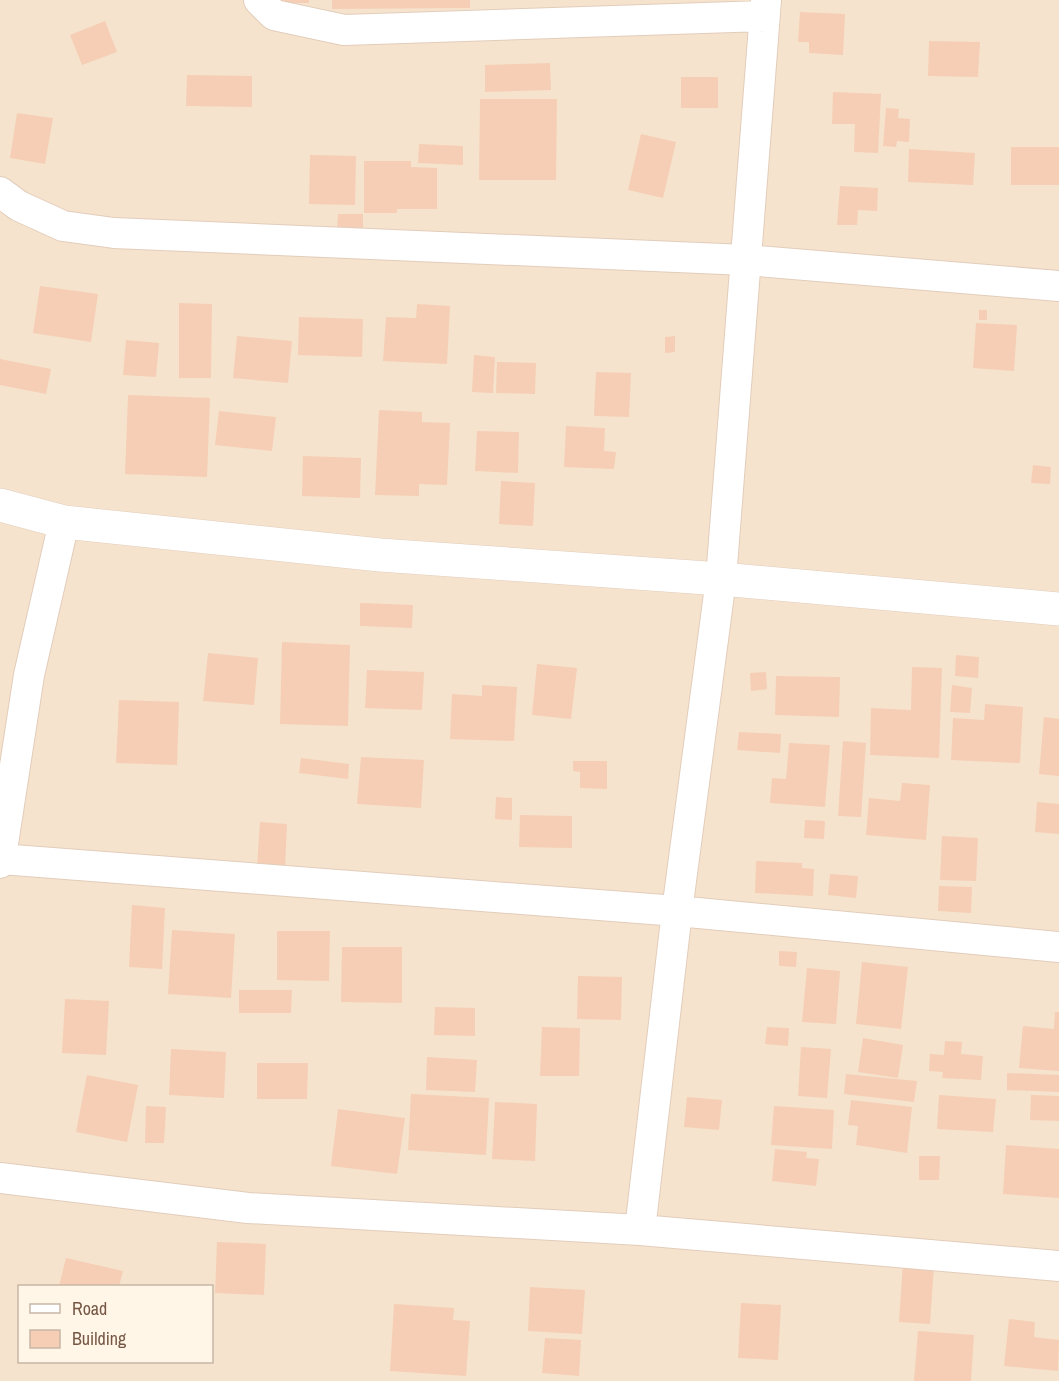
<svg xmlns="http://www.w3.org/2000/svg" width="1059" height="1381" font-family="'Archivo Narrow',sans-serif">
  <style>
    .residential { fill: #f6e3cd; fill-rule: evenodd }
    .building { fill: #f5ceb5 }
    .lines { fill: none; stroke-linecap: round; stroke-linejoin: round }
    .minor-casing { stroke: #e2cdbb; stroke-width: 32 }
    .tertiary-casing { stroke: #e2cdbb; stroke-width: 34 }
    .minor { stroke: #fff; stroke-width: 30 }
    .tertiary { stroke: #fff; stroke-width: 33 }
  </style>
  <rect width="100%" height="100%" fill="#fef2df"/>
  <!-- residential -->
  <path class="residential" d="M 0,0 L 1059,0 L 1059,1381 L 0,1381 ZM 20,1286 L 212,1286 L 212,1362 L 20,1362 Z"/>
  <!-- building -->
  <path class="building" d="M 282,0 L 309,0 L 309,3 L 282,3 Z
    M 332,0 L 470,0 L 470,8 L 332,9 Z
    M 800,12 L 845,14 L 843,55 L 809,53 L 809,42 L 798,42 Z
    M 105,21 L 117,52 L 82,65 L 70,35 Z
    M 929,41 L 980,42 L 978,77 L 928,76 Z
    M 550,63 L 551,90 L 485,92 L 485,65 Z
    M 187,75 L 252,76 L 252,107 L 186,106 Z
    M 681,77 L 718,77 L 718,108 L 681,108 Z
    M 833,92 L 881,94 L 878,153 L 854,152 L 855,124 L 832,124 Z
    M 480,99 L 557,99 L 556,180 L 479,180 Z
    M 886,108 L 899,109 L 898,118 L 910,119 L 909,142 L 897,141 L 896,147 L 883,146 Z
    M 17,113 L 53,118 L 45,164 L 10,158 Z
    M 641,134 L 676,142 L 663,198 L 628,190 Z
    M 419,144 L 463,146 L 463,165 L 418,163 Z
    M 1011,147 L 1059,147 L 1059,185 L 1011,185 Z
    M 909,149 L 975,153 L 973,185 L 908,182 Z
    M 310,155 L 356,156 L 355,205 L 309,204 Z
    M 364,161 L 411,161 L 411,167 L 437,168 L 437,209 L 397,209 L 397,213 L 364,213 Z
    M 840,186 L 878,188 L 877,211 L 858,210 L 857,225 L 837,225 Z
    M 338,214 L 363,214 L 363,231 L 337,230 Z
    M 40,286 L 98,294 L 91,342 L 33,333 Z
    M 179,303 L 212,304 L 211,378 L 179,378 Z
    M 417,304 L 450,306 L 447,364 L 383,361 L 386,317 L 416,318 Z
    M 979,310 L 987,310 L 987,320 L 979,320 Z
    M 299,317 L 363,319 L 362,357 L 298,355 Z
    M 976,323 L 1017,325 L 1014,371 L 973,368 Z
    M 237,336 L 292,341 L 288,383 L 233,378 Z
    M 675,336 L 675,352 L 665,353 L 665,337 Z
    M 126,340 L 159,343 L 156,377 L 123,375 Z
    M 474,355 L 495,357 L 493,393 L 472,392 Z
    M 0,359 L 51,369 L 46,394 L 0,385 Z
    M 497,362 L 536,363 L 535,394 L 496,393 Z
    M 596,372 L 631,373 L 629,417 L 594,416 Z
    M 128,395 L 210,398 L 207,477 L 125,474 Z
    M 379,410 L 422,412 L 422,422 L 450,423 L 447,485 L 419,484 L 419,496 L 375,495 Z
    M 219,411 L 276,417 L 272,451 L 215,445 Z
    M 566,426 L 605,428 L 604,451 L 616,452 L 614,469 L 564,467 Z
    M 477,431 L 519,432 L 518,473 L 475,471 Z
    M 303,456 L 361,458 L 360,498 L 302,496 Z
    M 1033,465 L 1051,467 L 1050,484 L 1031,483 Z
    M 501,481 L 535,483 L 533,526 L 499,524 Z
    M 360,603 L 413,605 L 412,628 L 360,626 Z
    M 282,642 L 350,645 L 348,726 L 280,724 Z
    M 208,653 L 258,658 L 254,705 L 203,701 Z
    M 956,655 L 979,657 L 978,678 L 955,676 Z
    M 537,664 L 577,668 L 571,719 L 532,715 Z
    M 912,667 L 942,668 L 939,758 L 870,755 L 871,708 L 911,710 Z
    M 367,670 L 424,672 L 422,710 L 365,708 Z
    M 766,672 L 767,689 L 751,691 L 750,673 Z
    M 776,676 L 840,677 L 839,717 L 775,715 Z
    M 482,685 L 517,687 L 514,741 L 450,739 L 452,694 L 482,696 Z
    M 952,685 L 972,688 L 970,713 L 950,712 Z
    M 119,700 L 179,702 L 177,765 L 116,763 Z
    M 985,704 L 1023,707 L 1020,763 L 951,760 L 953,718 L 984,720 Z
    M 1044,717 L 1059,719 L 1059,776 L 1039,774 Z
    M 739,732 L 781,734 L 780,753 L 737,750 Z
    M 843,741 L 866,743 L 861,817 L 838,816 Z
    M 789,743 L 830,745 L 825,807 L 770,803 L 772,778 L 786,779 Z
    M 361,757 L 424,760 L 421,808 L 357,804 Z
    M 301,758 L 349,764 L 348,779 L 299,773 Z
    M 573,761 L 607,761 L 607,789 L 580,788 L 580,772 L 573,771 Z
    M 902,783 L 930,785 L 926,840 L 866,835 L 869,798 L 900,801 Z
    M 496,797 L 512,798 L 512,820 L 495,819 Z
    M 1037,802 L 1059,804 L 1059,834 L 1035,832 Z
    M 520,815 L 572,816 L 572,848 L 519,847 Z
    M 805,820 L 825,821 L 824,839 L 804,838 Z
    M 260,822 L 287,824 L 285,868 L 257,867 Z
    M 942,836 L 978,838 L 976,881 L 940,880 Z
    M 756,861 L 802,863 L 802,868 L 814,869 L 813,896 L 755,893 Z
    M 830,874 L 858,876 L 856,898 L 828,895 Z
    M 939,886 L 972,887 L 971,913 L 938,911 Z
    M 132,905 L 165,908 L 162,969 L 129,967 Z
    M 172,930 L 235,934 L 231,998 L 168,994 Z
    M 277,931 L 330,931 L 329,981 L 277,980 Z
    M 342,947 L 402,947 L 402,1003 L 341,1002 Z
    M 779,951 L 797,952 L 796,967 L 779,966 Z
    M 862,962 L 908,967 L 901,1029 L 856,1024 Z
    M 807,968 L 840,971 L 836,1024 L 802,1022 Z
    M 578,976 L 622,977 L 621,1020 L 577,1019 Z
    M 239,990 L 292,990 L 291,1013 L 239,1013 Z
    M 65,999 L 109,1001 L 106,1055 L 62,1053 Z
    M 435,1007 L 475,1008 L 475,1036 L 434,1035 Z
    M 1055,1012 L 1059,1012 L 1059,1071 L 1019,1068 L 1023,1026 L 1054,1029 Z
    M 542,1027 L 580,1028 L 579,1076 L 540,1076 Z
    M 767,1027 L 789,1028 L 788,1046 L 765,1044 Z
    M 863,1038 L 903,1045 L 898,1078 L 858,1072 Z
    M 945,1041 L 962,1042 L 961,1054 L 983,1056 L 981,1080 L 942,1078 L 943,1072 L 929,1071 L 930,1054 L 944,1055 Z
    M 801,1047 L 831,1049 L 827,1098 L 798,1096 Z
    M 171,1049 L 226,1052 L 224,1098 L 169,1095 Z
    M 427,1057 L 477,1060 L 475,1092 L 426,1090 Z
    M 257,1063 L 308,1063 L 307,1099 L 257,1099 Z
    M 1007,1073 L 1059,1075 L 1059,1092 L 1007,1090 Z
    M 846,1074 L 917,1081 L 914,1102 L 844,1094 Z
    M 87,1075 L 138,1085 L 127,1142 L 76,1132 Z
    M 411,1094 L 489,1098 L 486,1155 L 408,1150 Z
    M 939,1095 L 996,1099 L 993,1132 L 937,1129 Z
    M 1031,1095 L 1059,1096 L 1059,1121 L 1030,1120 Z
    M 687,1097 L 722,1100 L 719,1130 L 684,1127 Z
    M 851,1100 L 912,1107 L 907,1153 L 856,1145 L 858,1126 L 848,1125 Z
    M 495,1102 L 537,1104 L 535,1161 L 492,1159 Z
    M 146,1106 L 166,1107 L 164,1143 L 145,1143 Z
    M 774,1106 L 834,1110 L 832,1149 L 771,1145 Z
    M 338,1109 L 405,1118 L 397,1174 L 331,1166 Z
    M 1006,1145 L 1059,1149 L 1059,1198 L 1003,1194 Z
    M 775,1149 L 807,1152 L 806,1158 L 819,1159 L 816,1186 L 772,1181 Z
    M 919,1156 L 940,1156 L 939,1180 L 919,1180 Z
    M 217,1242 L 266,1244 L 264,1295 L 215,1293 Z
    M 66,1258 L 123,1271 L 119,1286 L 59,1286 Z
    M 903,1263 L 934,1266 L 930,1324 L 899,1322 Z
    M 530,1287 L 585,1290 L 582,1334 L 528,1331 Z
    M 741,1303 L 781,1305 L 778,1360 L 738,1358 Z
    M 394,1304 L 454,1308 L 453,1320 L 470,1321 L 466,1376 L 390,1371 Z
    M 1009,1319 L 1035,1322 L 1034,1337 L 1059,1340 L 1058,1371 L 1004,1366 Z
    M 918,1331 L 974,1335 L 971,1381 L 914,1381 Z
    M 545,1338 L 581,1340 L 579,1376 L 542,1373 Z"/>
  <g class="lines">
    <!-- minor casing -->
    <g class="minor-casing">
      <path id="minor" d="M 259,0 L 274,15 L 344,30 L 764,16
        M 0,192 L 19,206 L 63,226 L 114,233 L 746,260 L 1059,286
        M 0,859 L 677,911 L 1059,947
        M 0,863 L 29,675 L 64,522
        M 0,1178 L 248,1208 L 640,1230 L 1059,1266
        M 640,1230 L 677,911 L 721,579 L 766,0"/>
    </g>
    <!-- tertiary casing -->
    <g class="tertiary-casing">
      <path id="tertiary" d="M 0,505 L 64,522 L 380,555 L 721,579 L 1059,609"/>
    </g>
    <!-- minor -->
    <use href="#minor" class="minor"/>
    <!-- tertiary -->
    <use href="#tertiary" class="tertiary"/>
  </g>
  <!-- legend -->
  <rect x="18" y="1285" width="195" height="78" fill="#fff6e7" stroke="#c8b6a6" stroke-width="1.5"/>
  <rect x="30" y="1304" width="30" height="9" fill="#ffffff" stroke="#c8b6a6" stroke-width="1.5"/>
  <text x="72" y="1315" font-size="18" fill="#765745">Road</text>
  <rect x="30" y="1330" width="30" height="18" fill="#f5ceb5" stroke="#c8b6a6" stroke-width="1.5"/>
  <text x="72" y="1345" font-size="18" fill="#765745">Building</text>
</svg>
